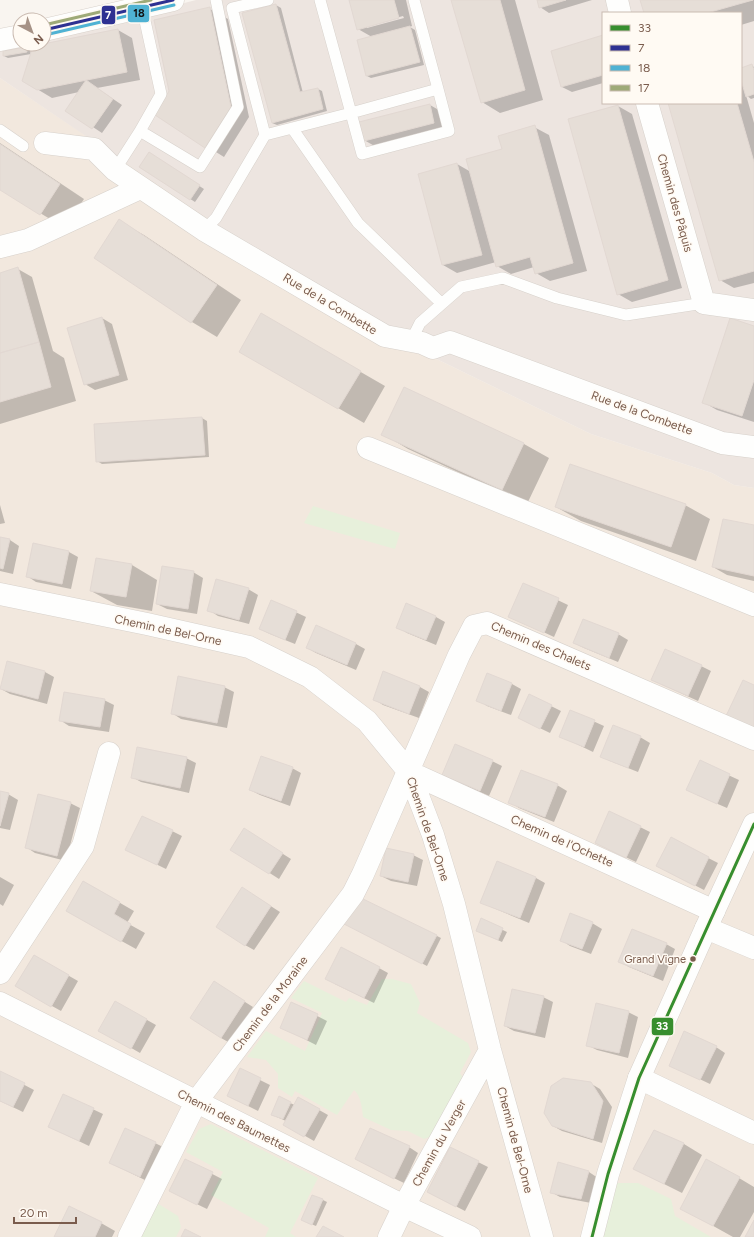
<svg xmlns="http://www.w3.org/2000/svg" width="754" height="1237" font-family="Figtree,sans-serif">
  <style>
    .residential { fill: #f2e8de }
    .industrial { fill: #ede5e0; fill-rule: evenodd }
    .green { fill: #e7f0db }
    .shadow { fill: #0003; fill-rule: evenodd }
    .building { fill: #e6ded7; stroke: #e2d8d2 }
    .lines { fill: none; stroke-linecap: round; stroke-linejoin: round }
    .service-casing { stroke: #d7d1cb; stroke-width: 12 }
    .minor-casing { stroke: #d7d1cb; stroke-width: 23 }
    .tertiary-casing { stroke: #d7d1cb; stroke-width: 23 }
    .secondary-casing { stroke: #d9d2cb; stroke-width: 23 }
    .service { stroke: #fefefd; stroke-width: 11 }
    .minor { stroke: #fefefd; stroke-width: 22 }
    .tertiary { stroke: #fefefd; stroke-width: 22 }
    .secondary { stroke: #fefefd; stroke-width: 22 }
    .bus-1-casing { stroke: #fffaf3; stroke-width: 6 }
    .bus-2-casing { stroke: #fffaf3; stroke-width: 6 }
    .bus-3-casing { stroke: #fffaf3; stroke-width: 6 }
    .bus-4-casing { stroke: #fffaf3; stroke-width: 6 }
    .bus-1 { stroke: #378e2e; stroke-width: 3 }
    .bus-2 { stroke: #2e3192; stroke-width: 3 }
    .bus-3 { stroke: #4fb2d3; stroke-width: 3 }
    .bus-4 { stroke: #9eaa78; stroke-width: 3 }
    .bus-dot { fill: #7a5c4d; stroke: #fffaf3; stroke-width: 1.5 }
    .labels { text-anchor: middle; stroke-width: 3; stroke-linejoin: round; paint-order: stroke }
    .bus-label { font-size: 11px; fill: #7a5c4d; stroke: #fffaf3; text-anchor: end }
    .street-label { font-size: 12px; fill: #7a5c4d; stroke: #fffaf3 }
    .line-badge { stroke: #fffaf3; stroke-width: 1.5 }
    .badge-label { font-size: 11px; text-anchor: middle; font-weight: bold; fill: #fff }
    .pale-badge-label { font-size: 11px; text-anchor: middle; font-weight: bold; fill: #111 }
  </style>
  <rect width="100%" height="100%" fill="#f9f5f0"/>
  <!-- residential -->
  <path class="residential" d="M 0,78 L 137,170 L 418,350 L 591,434 L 712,473 L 734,485 L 754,488 L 754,1237 L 0,1237 Z"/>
  <!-- industrial -->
  <path class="industrial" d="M 196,0 L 754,0 L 754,488 L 734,485 L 712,473 L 591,434 L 418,350 L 398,332 L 269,260 L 0,78 L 0,50 L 25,44 L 44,44 L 44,39 ZM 603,13 L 741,13 L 741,103 L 603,103 Z"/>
  <!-- green -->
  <path class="green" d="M 313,506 L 400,533 L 395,549 L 304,523 Z
    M 382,979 L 392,979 L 411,984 L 420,1003 L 417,1013 L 468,1043 L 471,1052 L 460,1073 L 463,1078 L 432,1136 L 424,1139 L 408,1131 L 391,1130 L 363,1117 C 362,1108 361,1096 354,1090 L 337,1115 L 295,1091 L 292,1097 L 278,1088 L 278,1074 L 266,1060 L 247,1057 L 266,1031 L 305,1051 L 322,1013 L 291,998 L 304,981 L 346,1002 L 349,998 L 367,1005 Z
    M 211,1124 L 318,1178 L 290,1233 L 296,1237 L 265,1237 L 269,1228 L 211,1195 L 223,1172 L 186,1152 L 199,1129 Z
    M 617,1183 L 638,1183 L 671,1199 L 675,1216 L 711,1237 L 603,1237 Z
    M 157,1203 L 178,1216 L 181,1227 L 176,1237 L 140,1237 Z"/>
  <!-- shadow -->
  <path class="shadow" d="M 350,0 L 406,0 L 412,26 L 410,27 L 415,30 L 424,65 L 371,78 L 367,76 L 372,37 L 358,29 ZM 403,16 L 404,18 L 367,28 L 367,26 Z
    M 452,0 L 515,0 L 543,100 L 500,113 L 482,102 Z
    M 538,0 L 592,0 L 549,13 L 540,7 Z
    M 641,0 L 754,0 L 754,21 L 741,25 L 741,13 L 645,13 Z
    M 276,5 L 281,8 L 303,93 L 318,89 L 322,91 L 327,111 L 277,125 L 272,123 Z
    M 210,9 L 228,19 L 249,117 L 224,157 L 156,115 L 170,91 Z
    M 118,30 L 132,38 L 140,80 L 97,88 L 122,105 L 102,133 L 67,110 L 79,92 L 52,98 L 37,89 Z
    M 603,37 L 603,83 L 572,92 L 562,87 Z
    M 26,48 L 30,50 L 31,54 L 8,58 L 4,56 Z
    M 752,66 L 754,67 L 754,98 L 751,99 L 746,95 L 754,123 L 754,283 L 734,288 L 720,280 L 670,103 L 741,103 L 741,69 Z
    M 430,105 L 444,113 L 448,130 L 378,148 L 364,140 Z
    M 618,106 L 632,114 L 682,288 L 632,302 L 618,294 L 569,120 Z
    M 534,127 L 549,135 L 587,271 L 550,281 L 536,273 L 534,267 L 511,274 L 497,266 L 496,262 L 457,273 L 443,265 L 457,164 L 471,172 Z
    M 0,143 L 84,199 L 65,228 L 0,189 Z
    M 153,156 L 204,189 L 195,202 L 140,167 Z
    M 119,221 L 144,235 L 241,300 L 217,337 L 192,322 L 95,257 Z
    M 18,269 L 32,277 L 53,351 L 64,358 L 76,401 L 0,424 L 0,274 Z
    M 262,315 L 385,386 L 364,423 L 240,351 Z
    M 102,318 L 112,324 L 128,380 L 95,390 L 85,384 Z
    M 754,327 L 754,422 L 717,410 L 703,402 Z
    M 202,418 L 207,421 L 209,457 L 102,464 L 97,461 L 95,425 Z
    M 383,434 L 524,444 L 549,458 L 527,504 L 408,449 Z
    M 0,505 L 5,523 L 0,524 Z
    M 685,505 L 710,519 L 696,561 L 581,521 L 556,507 Z
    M 754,526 L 754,581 L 727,575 L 713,567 Z
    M 0,538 L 10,540 L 19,546 L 13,574 L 0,571 Z
    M 34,544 L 69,552 L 78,557 L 71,589 L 36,582 L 27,576 Z
    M 132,565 L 157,580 L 152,611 L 117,605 L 91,591 Z
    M 193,572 L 203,578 L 197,614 L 167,609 L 157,604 Z
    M 524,584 L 568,605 L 554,637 L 509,616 Z
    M 248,589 L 258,595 L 249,624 L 218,616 L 209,610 Z
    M 272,601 L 306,617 L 295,644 L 270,634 L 260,629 Z
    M 407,605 L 436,617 L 445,622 L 436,645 L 407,633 L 397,627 Z
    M 316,627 L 356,644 L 365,649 L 356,670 L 316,653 L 307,648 Z
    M 618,634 L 628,640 L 618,662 L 584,648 L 574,643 Z
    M 701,666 L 711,671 L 698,701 L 652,680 Z
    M 45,672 L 54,677 L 47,704 L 10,694 L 1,689 Z
    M 384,673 L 420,687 L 429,692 L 419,718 L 383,705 L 374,699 Z
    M 488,675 L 512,684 L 521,689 L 511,715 L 487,706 L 478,700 Z
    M 224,687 L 234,692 L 227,728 L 181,719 L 172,713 Z
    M 104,700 L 114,705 L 109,732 L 69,726 L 60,720 Z
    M 551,706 L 561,711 L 550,733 L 519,718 Z
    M 571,711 L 604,726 L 593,752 L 560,736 Z
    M 640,737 L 650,743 L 638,772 L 610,761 L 601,756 Z
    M 186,758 L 196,763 L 189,793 L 141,782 L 132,777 Z
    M 492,761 L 502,766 L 489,796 L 452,780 L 443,775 Z
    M 700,762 L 739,780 L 727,808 L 697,795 Z
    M 292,768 L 301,773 L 290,806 L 260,795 L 250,790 Z
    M 557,785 L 567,791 L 554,822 L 519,808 L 510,802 Z
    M 0,792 L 8,794 L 18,800 L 10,830 L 0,828 Z
    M 70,803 L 80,808 L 66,861 L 35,853 L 26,847 Z
    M 640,827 L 650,832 L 636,862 L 596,843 Z
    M 172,831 L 182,836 L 166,869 L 127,850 Z
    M 253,835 L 291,859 L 279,879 L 232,849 Z
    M 671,839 L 718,863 L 704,890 L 667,871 Z
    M 413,855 L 423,860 L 417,886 L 391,881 L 381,876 Z
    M 498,862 L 536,878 L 545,883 L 529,923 L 491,907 L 482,902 Z
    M 0,877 L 14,885 L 3,906 L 0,904 Z
    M 84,882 L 134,911 L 127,923 L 145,933 L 136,949 L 67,911 Z
    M 252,894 L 280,912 L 254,950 L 245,945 Z
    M 482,920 L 507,932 L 502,942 L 482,933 Z
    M 592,923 L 602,929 L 591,954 L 570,946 L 561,940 Z
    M 350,926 L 437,936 L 441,938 L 427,966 Z
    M 666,944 L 675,949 L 663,981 L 629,967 L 620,962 Z
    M 34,956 L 78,981 L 61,1011 L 16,986 Z
    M 379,968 L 388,973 L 374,1003 L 335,984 Z
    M 223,988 L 253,1007 L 230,1043 L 221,1038 Z
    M 543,997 L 553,1002 L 545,1038 L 514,1031 L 505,1026 Z
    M 115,1002 L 156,1025 L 140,1053 L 100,1030 Z
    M 292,1003 L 327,1021 L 316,1045 L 281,1027 Z
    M 628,1012 L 638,1017 L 628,1058 L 597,1050 L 587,1045 Z
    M 716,1047 L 725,1053 L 710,1084 L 670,1065 Z
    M 240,1070 L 270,1085 L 258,1111 L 228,1096 Z
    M 0,1072 L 34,1090 L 23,1112 L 0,1101 Z
    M 590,1083 L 600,1089 L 612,1107 L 602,1143 L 562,1131 L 553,1126 Z
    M 63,1095 L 103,1114 L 89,1146 L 49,1127 Z
    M 298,1098 L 328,1115 L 314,1141 L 284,1124 L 286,1121 L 272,1115 L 290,1103 L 295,1105 Z
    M 654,1131 L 684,1144 L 702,1155 L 682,1193 L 634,1169 Z
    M 155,1143 L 165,1148 L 149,1182 L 110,1163 Z
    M 409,1147 L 418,1153 L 404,1183 L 365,1164 Z
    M 185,1160 L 222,1179 L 207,1209 L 180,1196 Z
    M 478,1162 L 488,1167 L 465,1211 L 428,1192 Z
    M 589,1172 L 598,1178 L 591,1203 L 560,1197 L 551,1192 Z
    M 739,1178 L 754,1187 L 754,1212 L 740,1237 L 733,1237 L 681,1208 Z
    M 323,1200 L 327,1202 L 316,1226 L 306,1222 Z
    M 101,1223 L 115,1231 L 112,1237 L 56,1237 Z"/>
  <!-- building -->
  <path class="building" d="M 349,0 L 394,0 L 399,18 L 357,30 Z
    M 451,0 L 500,0 L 525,90 L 481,103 Z
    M 537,0 L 566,0 L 539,8 Z
    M 640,0 L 753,0 L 707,13 L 644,13 Z
    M 276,4 L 300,92 L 318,88 L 323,109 L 272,123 L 242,13 Z
    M 210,7 L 231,107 L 205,148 L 155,115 L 169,91 L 154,20 Z
    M 410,26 L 420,62 L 366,76 L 357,40 Z
    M 118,29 L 127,72 L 37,90 L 22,81 L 33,46 Z
    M 603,35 L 603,75 L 561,87 L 551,51 Z
    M 26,47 L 27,52 L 3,56 L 3,51 Z
    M 752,64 L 754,70 L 754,94 L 746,97 L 741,80 L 741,68 Z
    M 86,80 L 113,99 L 92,129 L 65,111 Z
    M 668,103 L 737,103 L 754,162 L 754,271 L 719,281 Z
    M 430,104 L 434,123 L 364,141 L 359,122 Z
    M 618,105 L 668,280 L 617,295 L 568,119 Z
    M 535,125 L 573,263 L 535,274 L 530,257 L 496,267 L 466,159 L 502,149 L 498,136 Z
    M 0,144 L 60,184 L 40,215 L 0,190 Z
    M 149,152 L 200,185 L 190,200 L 139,167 Z
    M 457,163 L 482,255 L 442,265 L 418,174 Z
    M 119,219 L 217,285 L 191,323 L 94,258 Z
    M 18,267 L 39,342 L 0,353 L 0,273 Z
    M 261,313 L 361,371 L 338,409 L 239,352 Z
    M 102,317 L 119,375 L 84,385 L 67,328 Z
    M 730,318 L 754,326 L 754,380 L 742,416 L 702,403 Z
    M 39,342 L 51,387 L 0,402 L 0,353 Z
    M 404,387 L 524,443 L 502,490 L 381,435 Z
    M 202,417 L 205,455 L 96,462 L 94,424 Z
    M 570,464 L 686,504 L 671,547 L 555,507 Z
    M 723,519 L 754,525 L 754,576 L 712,567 Z
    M 0,537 L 10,539 L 3,569 L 0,568 Z
    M 33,543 L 69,551 L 62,584 L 26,577 Z
    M 96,558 L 132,564 L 126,597 L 90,591 Z
    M 162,566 L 194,571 L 188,609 L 156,604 Z
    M 216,579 L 249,588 L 239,620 L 207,611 Z
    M 523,583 L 559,598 L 544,633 L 508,617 Z
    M 271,600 L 297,611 L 285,640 L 259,629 Z
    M 406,603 L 436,616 L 426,640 L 396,628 Z
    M 583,619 L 619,633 L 609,658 L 573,643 Z
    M 316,625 L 356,643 L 347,665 L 306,648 Z
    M 665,649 L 702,665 L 688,696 L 651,680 Z
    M 7,661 L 45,671 L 38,699 L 0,689 Z
    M 383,671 L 420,686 L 409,714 L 373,700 Z
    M 487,673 L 512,683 L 501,711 L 476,701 Z
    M 178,676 L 225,686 L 217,723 L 171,714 Z
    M 743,680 L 754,685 L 754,728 L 726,716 Z
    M 64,692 L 105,699 L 100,727 L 59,721 Z
    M 529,694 L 552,705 L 540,729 L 518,718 Z
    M 570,710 L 595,720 L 584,747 L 559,737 Z
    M 613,725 L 641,736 L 628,768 L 600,757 Z
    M 455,744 L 493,760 L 480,791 L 442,775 Z
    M 137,747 L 187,757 L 180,788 L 131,778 Z
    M 261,756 L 293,767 L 281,801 L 249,790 Z
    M 700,760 L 730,774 L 717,804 L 686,790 Z
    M 521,770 L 558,784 L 545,817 L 508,803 Z
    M 0,791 L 9,793 L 0,826 Z
    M 38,794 L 71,802 L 57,856 L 25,848 Z
    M 609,811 L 641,826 L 626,858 L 595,843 Z
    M 142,816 L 173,830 L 157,865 L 125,850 Z
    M 244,828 L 283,853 L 269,874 L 230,850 Z
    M 671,837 L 709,857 L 695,886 L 656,866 Z
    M 386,848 L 414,854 L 408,882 L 380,876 Z
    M 497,861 L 536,877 L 520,918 L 480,903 Z
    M 83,881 L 120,902 L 114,914 L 131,924 L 121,942 L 66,911 Z
    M 242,887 L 271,906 L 245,946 L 216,927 Z
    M 359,897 L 437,935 L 422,964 L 344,924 Z
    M 570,913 L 593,922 L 582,949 L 560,941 Z
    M 481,918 L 503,928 L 498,940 L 476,931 Z
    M 632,929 L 667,943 L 653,976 L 618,962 Z
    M 341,947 L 380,967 L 364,998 L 325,979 Z
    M 34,955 L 69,975 L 51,1007 L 15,986 Z
    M 214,981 L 245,1001 L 221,1038 L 190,1018 Z
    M 512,989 L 544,996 L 535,1033 L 504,1026 Z
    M 115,1001 L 147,1019 L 131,1049 L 98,1031 Z
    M 291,1002 L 318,1014 L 307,1040 L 280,1028 Z
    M 596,1003 L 629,1011 L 619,1053 L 586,1046 Z
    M 684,1031 L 717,1046 L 700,1080 L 669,1066 Z
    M 240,1068 L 261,1078 L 248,1106 L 227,1096 Z
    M 0,1071 L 25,1083 L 13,1107 L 0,1101 Z
    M 563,1078 L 591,1082 L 603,1101 L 593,1139 L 552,1126 L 544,1113 L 551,1086 Z
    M 63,1094 L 94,1108 L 79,1141 L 48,1127 Z
    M 279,1096 L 291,1102 L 283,1119 L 271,1115 Z
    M 298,1097 L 320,1109 L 304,1137 L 283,1125 Z
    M 125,1128 L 156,1142 L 140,1177 L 109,1163 Z
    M 370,1128 L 410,1146 L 394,1179 L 355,1159 Z
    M 654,1130 L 684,1143 L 664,1184 L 633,1169 Z
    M 450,1147 L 479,1161 L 456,1207 L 427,1192 Z
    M 185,1159 L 213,1172 L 197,1205 L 169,1191 Z
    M 706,1159 L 740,1177 L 713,1226 L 680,1209 Z
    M 558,1162 L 589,1171 L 581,1199 L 550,1193 Z
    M 312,1195 L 323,1199 L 312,1225 L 301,1220 Z
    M 69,1206 L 102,1222 L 95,1237 L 54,1237 Z
    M 754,1220 L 754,1237 L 745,1237 Z
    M 323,1226 L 344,1237 L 316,1237 Z
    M 185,1229 L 201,1237 L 181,1237 Z"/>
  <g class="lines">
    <!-- service casing -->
    <g class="service-casing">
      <path id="service" d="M 320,0 L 351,113 L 438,89 L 414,0
        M 142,7 L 161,94 L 140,131 L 200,167 L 238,107 L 216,0
        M 292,128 L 358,223 L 441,303
        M 0,130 L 23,146
        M 265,135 L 351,113 L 362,154 L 449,131 L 438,89
        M 115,170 L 140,131
        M 204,230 L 216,218 L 265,135 L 232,8 L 268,0
        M 411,341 L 420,323 L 461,287 L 503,278 L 557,298 L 626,315 L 704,303"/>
    </g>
    <!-- minor casing -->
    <g class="minor-casing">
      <path id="minor" d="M 617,0 L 620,13
        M 647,103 L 704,303 L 754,310
        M 45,143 L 94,149 L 115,170 L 204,230 L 385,336 L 422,343 L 433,348 L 450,342 L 722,443 L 754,447
        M 0,247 L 28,240 L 140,188
        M 368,448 L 754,605
        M 0,594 L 147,624 L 249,647 L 310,677 L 367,721 L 409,772 L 433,835 L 454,904 L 490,1050 L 542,1237
        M 409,772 L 714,911
        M 706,928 L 754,948
        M 0,973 L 83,846 L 109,753
        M 0,1003 L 404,1206 L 470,1237
        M 639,1078 L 754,1133
        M 129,1237 L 196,1102 L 353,894 L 363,874 L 459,655 L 474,626 L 487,623 L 754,739
        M 389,1237 L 404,1206 L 490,1050"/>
    </g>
    <!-- tertiary casing -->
    <g class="tertiary-casing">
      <path id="tertiary" d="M 592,1237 L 608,1174 L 639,1078 L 706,928 L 754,824"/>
    </g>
    <!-- secondary casing -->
    <g class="secondary-casing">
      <path id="secondary" d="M 44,30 L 173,0
        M 0,40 L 20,36"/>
    </g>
    <!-- service -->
    <use href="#service" class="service"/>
    <!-- minor -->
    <use href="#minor" class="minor"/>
    <!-- tertiary -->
    <use href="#tertiary" class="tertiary"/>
    <!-- secondary -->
    <use href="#secondary" class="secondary"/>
    <!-- bus-1 casing -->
    <g class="bus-1-casing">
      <path id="bus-1" d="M 592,1237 L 608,1174 L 639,1078 L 754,824"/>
    </g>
    <!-- bus-2 casing -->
    <g class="bus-2-casing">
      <path id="bus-2" d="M 44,30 L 173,0"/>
    </g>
    <!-- bus-3 casing -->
    <g class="bus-3-casing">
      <path id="bus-3" d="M 45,35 L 174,5"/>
    </g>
    <!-- bus-4 casing -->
    <g class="bus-4-casing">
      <path id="bus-4" d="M 44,25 L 151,0"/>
    </g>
    <!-- bus-1 -->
    <use href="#bus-1" class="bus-1"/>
    <!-- bus-2 -->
    <use href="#bus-2" class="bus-2"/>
    <!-- bus-3 -->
    <use href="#bus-3" class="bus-3"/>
    <!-- bus-4 -->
    <use href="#bus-4" class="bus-4"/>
  </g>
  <!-- markers -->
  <circle class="bus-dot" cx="693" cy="959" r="3.5"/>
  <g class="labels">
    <!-- bus labels -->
    <g class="bus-label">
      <text x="686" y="963">Grand Vigne</text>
    </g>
    <!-- street labels -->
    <g class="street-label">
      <text transform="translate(675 203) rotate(74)" y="4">Chemin des Pâquis</text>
      <text transform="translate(330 304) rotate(31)" y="4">Rue de la Combette</text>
      <text transform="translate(642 413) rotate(20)" y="4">Rue de la Combette</text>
      <text transform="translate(168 630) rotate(12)" y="4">Chemin de Bel-Orne</text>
      <text transform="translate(541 646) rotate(23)" y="4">Chemin des Chalets</text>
      <text transform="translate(428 829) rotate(71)" y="4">Chemin de Bel-Orne</text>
      <text transform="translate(562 841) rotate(24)" y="4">Chemin de l'Ochette</text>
      <text transform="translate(270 1004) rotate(-53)" y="4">Chemin de la Moraine</text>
      <text transform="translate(234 1121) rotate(27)" y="4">Chemin des Baumettes</text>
      <text transform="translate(515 1140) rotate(75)" y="4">Chemin de Bel-Orne</text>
      <text transform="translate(439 1143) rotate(-61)" y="4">Chemin du Verger</text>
    </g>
  </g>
  <g class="line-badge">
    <rect x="127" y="4" width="23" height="19" rx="4" fill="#4fb2d3"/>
    <rect x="101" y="5" width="15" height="20" rx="4" fill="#2e3192"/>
    <rect x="651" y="1017" width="23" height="19" rx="4" fill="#378e2e"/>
  </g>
  <g class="badge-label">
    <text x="108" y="19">7</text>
    <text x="662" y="1030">33</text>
  </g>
  <g class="pale-badge-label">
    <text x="139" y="17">18</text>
  </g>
  <!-- legend -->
  <rect x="602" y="12" width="140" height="92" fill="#fffaf3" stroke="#cabbb1"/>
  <rect x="610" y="25" width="20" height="6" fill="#378e2e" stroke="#cabbb1"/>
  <text x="638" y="32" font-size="12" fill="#7a5c4d">33</text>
  <rect x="610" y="45" width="20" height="6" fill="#2e3192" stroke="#cabbb1"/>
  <text x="638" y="52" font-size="12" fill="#7a5c4d">7</text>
  <rect x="610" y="65" width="20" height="6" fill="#4fb2d3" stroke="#cabbb1"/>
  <text x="638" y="72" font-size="12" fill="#7a5c4d">18</text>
  <rect x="610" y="85" width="20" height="6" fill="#9eaa78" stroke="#cabbb1"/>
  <text x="638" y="92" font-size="12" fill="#7a5c4d">17</text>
  <!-- north arrow -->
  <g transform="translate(32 32) rotate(139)"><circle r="19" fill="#fffaf3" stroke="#cabbb1"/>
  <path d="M0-3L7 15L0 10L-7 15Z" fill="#a69286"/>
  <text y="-6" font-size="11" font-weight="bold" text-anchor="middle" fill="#7a5c4d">N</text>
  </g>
  <!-- scale -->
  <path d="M14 1217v6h62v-6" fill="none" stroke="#7a5c4d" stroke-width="2"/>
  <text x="20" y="1217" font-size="12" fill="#7a5c4d" stroke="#fffaf3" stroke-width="3" paint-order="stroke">20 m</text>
</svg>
